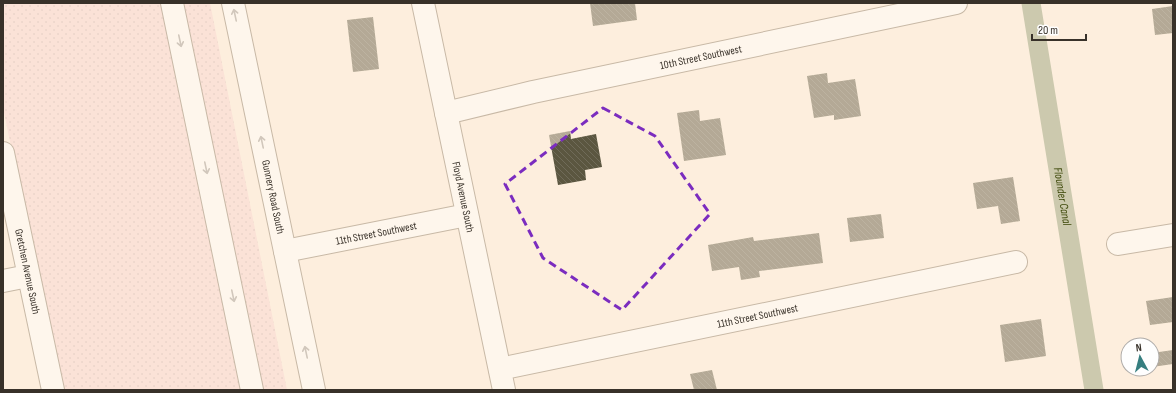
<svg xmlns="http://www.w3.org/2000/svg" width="1176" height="393" font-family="'Sofia Sans Condensed',sans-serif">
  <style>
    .grass { fill: url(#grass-dots) }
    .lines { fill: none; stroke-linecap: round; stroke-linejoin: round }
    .canal { stroke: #909b76; stroke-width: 19 }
    .building { fill: url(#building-back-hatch) }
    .minor-casing { stroke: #887865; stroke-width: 24 }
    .major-casing { stroke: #887865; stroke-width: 24 }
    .minor { stroke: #fff; stroke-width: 22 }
    .major { stroke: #fff; stroke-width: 22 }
    .oneway { stroke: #9c9894 }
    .marked { fill: none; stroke: #7b2cbf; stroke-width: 3; stroke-dasharray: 8 5; stroke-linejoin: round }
    .labels { text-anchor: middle; stroke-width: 4; stroke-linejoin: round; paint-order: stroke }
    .street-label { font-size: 11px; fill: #383129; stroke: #fefefe }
    .water-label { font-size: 12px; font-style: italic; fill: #3a4606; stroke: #fefefe }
  </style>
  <defs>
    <pattern id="grass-dots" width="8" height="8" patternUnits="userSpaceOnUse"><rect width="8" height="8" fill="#f8d2d1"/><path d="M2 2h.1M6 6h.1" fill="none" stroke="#d5b5b3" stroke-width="1.8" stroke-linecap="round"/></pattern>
    <pattern id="building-back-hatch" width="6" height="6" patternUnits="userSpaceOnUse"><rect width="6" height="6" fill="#5b5640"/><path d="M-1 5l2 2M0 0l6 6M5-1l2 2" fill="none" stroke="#706b59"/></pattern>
  </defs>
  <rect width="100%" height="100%" fill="#fdeedd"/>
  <!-- grass -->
  <path class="grass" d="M 3,3 L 162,3 L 242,390 L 62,390 L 3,108 Z
    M 181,3 L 210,3 L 287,390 L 261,390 Z"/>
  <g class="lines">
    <!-- canal -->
    <path class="canal" id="s1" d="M 1031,3 L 1094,390"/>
  </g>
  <!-- building -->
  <path class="building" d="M 590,3 L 635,3 L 637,20 L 593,26 Z
    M 1173,6 L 1173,33 L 1155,35 L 1152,9 Z
    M 373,17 L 379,69 L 353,72 L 347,20 Z
    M 827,73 L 828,83 L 855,79 L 861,116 L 834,120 L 834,115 L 814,118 L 807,76 Z
    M 699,110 L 700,121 L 720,118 L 726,155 L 684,161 L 677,113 Z
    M 570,131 L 571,139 L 596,134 L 602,167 L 585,170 L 586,180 L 558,185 L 549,135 Z
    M 1013,177 L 1020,221 L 1001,224 L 998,206 L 977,209 L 973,183 Z
    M 881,214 L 884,238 L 850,242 L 847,218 Z
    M 819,233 L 823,263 L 759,271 L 760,277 L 741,280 L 739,267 L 712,271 L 708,245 L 753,237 L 754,241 Z
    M 1173,297 L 1173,322 L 1150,325 L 1146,301 Z
    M 1041,319 L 1046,356 L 1005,362 L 1000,325 Z
    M 1173,350 L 1173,364 L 1152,367 L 1152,353 Z
    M 712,370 L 717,390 L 694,390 L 690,374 Z"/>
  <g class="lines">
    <!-- minor casing -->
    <g class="minor-casing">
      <g id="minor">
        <path id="s2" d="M 423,3 L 504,390"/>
        <path id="s3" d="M 446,113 L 533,92 L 956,3"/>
        <path id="s4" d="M 3,153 L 53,390"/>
        <path d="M 1118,244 L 1173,235"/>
        <path id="s5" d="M 285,251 L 467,215"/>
        <path d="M 3,281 L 28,276"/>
        <path id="s6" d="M 500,369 L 1016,262"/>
      </g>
    </g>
    <!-- major casing -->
    <g class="major-casing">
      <g id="major">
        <path d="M 172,3 L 252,390"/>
        <path id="s7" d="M 233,3 L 314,390"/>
      </g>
    </g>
    <!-- minor -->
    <use href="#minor" class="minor"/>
    <!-- major -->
    <use href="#major" class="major"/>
  </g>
  <!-- one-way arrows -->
  <defs><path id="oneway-shaft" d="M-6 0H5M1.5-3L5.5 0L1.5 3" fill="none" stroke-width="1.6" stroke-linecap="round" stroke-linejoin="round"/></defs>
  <g class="oneway">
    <use href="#oneway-shaft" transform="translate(235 15) rotate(-102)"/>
    <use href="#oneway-shaft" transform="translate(180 41) rotate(78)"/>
    <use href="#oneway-shaft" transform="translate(262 142) rotate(-102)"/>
    <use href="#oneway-shaft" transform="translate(206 168) rotate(78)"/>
    <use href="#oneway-shaft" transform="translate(233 296) rotate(78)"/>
    <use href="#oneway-shaft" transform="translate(306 352) rotate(-102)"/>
  </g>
  <!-- marked area -->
  <path d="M0 0H1176V393H0ZM 603,108 L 655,136 L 710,214 L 622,310 L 543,258 L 505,184 Z" fill="#fdeedd" fill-opacity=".55" fill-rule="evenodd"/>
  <path class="marked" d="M 603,108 L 655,136 L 710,214 L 622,310 L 543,258 L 505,184 Z"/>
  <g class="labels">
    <!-- street labels -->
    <g class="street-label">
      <text dy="4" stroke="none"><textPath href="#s3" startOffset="261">10th Street Southwest</textPath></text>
      <text dy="4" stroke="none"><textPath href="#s7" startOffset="198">Gunnery Road South</textPath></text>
      <text dy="4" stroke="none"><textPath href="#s2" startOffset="198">Floyd Avenue South</textPath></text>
      <text dy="4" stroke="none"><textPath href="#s5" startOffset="93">11th Street Southwest</textPath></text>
      <text dy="4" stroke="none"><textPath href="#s4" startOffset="121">Gretchen Avenue South</textPath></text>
      <text dy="4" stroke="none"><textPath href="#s6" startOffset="263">11th Street Southwest</textPath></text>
    </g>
    <!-- water labels -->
    <g class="water-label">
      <text dy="4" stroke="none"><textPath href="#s1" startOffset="196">Flounder Canal</textPath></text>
    </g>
  </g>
  <!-- border -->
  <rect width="1176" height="393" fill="none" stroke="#383129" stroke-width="8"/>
  <!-- north arrow -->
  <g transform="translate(1140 357) rotate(353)"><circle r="19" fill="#fefefe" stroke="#afaca9"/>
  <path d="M0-3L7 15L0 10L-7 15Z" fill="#357e7f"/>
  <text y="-6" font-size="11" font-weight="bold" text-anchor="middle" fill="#383129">N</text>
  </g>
  <!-- scale -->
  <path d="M1032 34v6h54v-6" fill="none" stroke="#383129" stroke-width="2"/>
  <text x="1038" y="34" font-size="12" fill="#383129" stroke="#fefefe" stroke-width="3" paint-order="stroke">20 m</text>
</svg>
